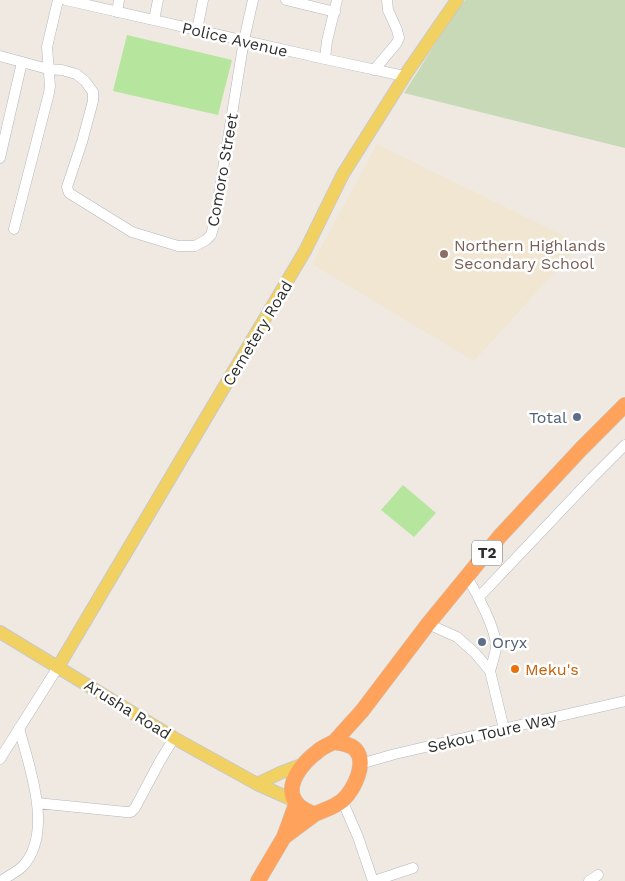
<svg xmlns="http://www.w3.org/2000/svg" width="625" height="881" font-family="'Work Sans',sans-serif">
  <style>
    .education { fill: #f0e6d1 }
    .green { fill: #b6e59e }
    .cemetery { fill: #c8d9b8 }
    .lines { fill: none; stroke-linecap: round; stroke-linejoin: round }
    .minor-casing { stroke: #b4b7c1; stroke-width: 11 }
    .major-casing { stroke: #c9c9c9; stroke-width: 14 }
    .highway-casing { stroke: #c9c9c9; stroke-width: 16 }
    .minor { stroke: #fff; stroke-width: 10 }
    .major { stroke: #f2d163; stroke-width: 12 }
    .highway { stroke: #ffa35c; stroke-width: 15 }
    .education-dot { fill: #8d6e63; stroke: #fff; stroke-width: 2 }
    .service-dot { fill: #5c6f8a; stroke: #fff; stroke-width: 2 }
    .food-dot { fill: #e8710a; stroke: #fff; stroke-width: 2 }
    .labels { text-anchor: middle; stroke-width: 5; stroke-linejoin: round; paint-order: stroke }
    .shield { fill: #fff; stroke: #6d6d6d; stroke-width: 1 }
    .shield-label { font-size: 15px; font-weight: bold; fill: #2e2e2e }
    .street-label { font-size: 16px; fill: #2e2e2e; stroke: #fff }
    .education-label { font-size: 16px; fill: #785e54; stroke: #fff; text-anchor: start }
    .service-label { font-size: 16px; fill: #4e5e75; stroke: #fff; text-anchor: end }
    .food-label { font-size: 16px; fill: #c56008; stroke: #fff; text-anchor: start }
  </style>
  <rect width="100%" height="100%" fill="#efe9e1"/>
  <!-- education -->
  <path class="education" d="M 377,144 L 580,244 L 474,361 L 312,264 Z"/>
  <!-- green -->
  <path class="green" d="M 127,35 L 232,60 L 218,115 L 113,91 Z
    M 403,485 L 436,513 L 414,537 L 381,510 Z"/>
  <!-- cemetery -->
  <path class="cemetery" d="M 465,0 L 625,0 L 625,148 L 404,93 L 458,8 Z"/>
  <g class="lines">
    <!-- minor casing -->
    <g class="minor-casing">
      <path id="minor" d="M 66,0 L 325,59 L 404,76
        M 286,0 L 335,12
        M 117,12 L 119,0
        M 154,20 L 158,0
        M 197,30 L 203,0
        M 0,56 L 48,69 L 62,70 L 76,74 L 85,81 L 93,92 L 93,101 L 82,142 L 67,187 L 69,193 L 132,232 L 178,246 L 195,246 L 206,240 L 211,235 L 214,225 L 244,40 L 253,0
        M 325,59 L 327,41 L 337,0
        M 374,70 L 396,44 L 399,38 L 397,30 L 388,10 L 387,0
        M 0,158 L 22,62
        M 14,229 L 49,93 L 50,86 L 47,47 L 58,0
        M 467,577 C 476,592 497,630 496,648 C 495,655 492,664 490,671
        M 479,597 L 592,478 L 625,445
        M 428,624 L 457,637 L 475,653 L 490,671 L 504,729
        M 0,759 L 58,667
        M 360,764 L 395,754 L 625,701
        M 342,800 L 358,837 L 373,881
        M 37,803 L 126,812 L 131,812 L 135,808 L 160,761 L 174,738
        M 1,881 C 8,876 17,872 23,866 C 54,832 29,766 19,728
        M 374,881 L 413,868
        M 589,881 L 598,875"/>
    </g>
    <!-- major casing -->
    <g class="major-casing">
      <path id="major" d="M 0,632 L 174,738 L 257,784 L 293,800
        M 58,667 L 305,251 L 343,174 L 408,71 L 457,0
        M 257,784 L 280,773 L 304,764"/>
    </g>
    <!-- highway casing -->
    <g class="highway-casing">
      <path id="highway" d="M 334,742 L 362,711 L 428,624 L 500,536 L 581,449 L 625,405
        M 334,742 C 341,743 351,744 356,750 C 367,764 354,789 343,800 C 335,807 324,810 315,814 C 276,802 293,770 317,752 C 322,747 328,745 334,742 Z
        M 284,837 L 315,814
        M 258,881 L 284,837 L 296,804"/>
    </g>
    <!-- minor -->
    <use href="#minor" class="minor"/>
    <!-- major -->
    <use href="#major" class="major"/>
    <!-- highway -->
    <use href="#highway" class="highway"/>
  </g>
  <!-- markers -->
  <circle class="education-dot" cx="444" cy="254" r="5"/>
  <g class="service-dot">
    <circle cx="577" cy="417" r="5"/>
    <circle cx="482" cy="642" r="5"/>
  </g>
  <circle class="food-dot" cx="515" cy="669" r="5"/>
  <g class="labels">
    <!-- shield labels -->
    <rect class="shield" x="472" y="540.5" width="30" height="25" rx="4"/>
    <g class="shield-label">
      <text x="487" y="558">T2</text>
    </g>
    <!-- street labels -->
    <g class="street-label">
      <text transform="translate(235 39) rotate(13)" y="6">Police Avenue</text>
      <text transform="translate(222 170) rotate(-80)" y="6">Comoro Street</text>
      <text transform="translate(257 333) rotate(-59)" y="6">Cemetery Road</text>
      <text transform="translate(128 709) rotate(32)" y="6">Arusha Road</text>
      <text transform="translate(492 732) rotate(-13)" y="6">Sekou Toure Way</text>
    </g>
    <!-- education labels -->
    <g class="education-label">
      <text x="454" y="251">Northern Highlands<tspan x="454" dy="18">Secondary School</tspan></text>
    </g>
    <!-- service labels -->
    <g class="service-label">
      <text x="567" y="423">Total</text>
      <text x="492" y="648" text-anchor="start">Oryx</text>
    </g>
    <!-- food labels -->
    <g class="food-label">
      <text x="525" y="675">Meku's</text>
    </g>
  </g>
</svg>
